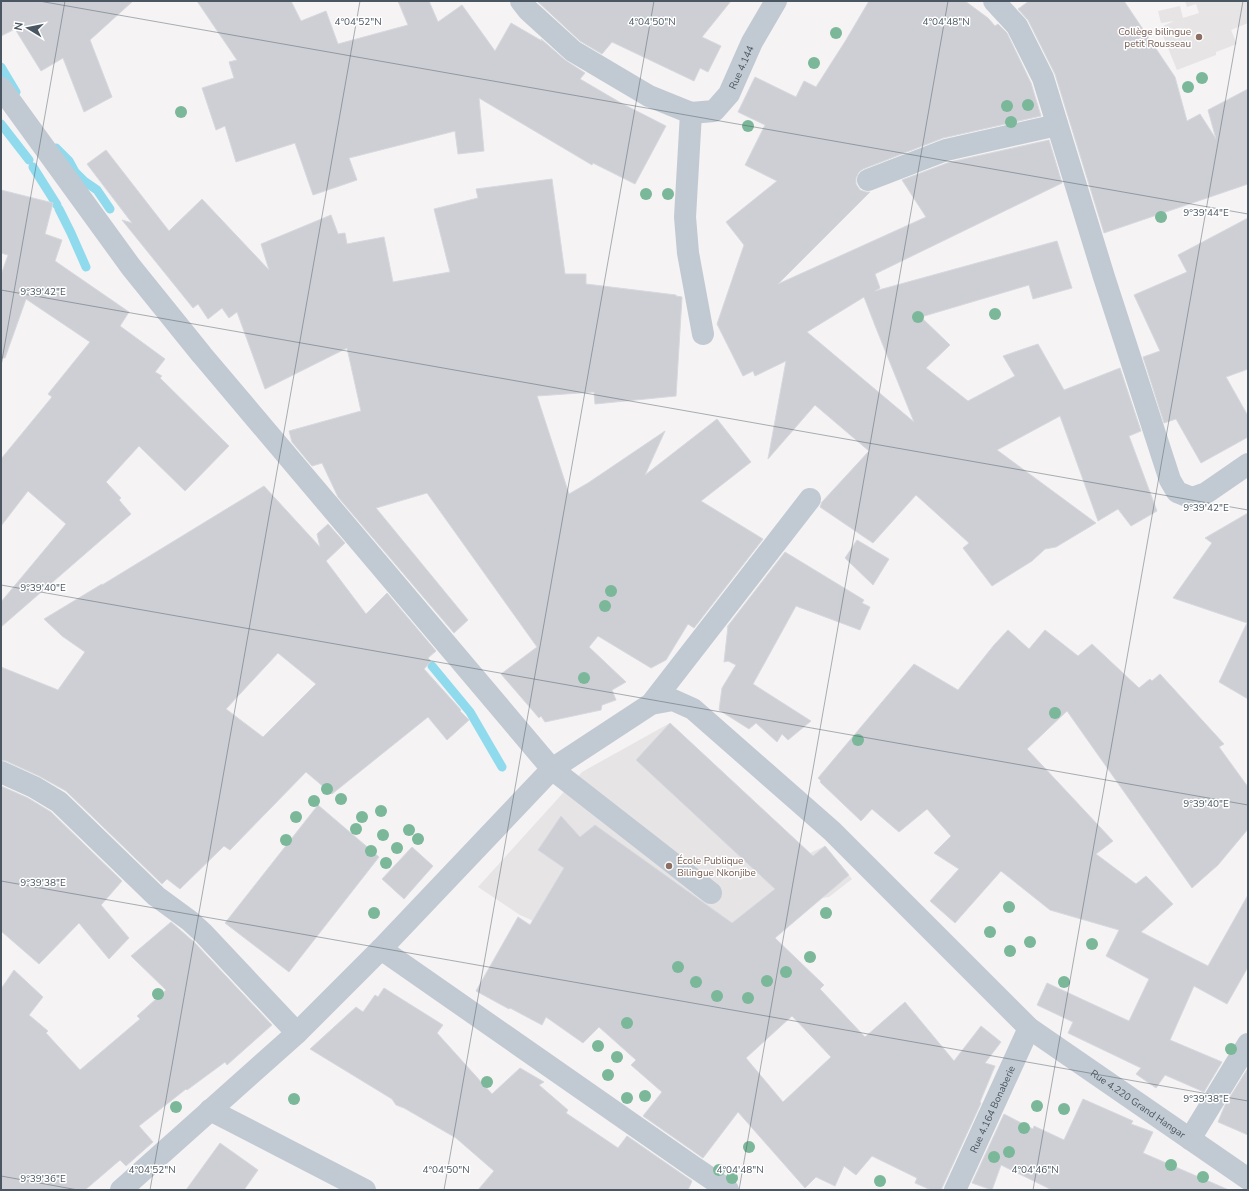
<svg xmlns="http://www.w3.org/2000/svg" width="1249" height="1191" font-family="'Nunito Sans',sans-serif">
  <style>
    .education { fill: #e6e4e5 }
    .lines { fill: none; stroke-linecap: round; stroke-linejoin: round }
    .stream { stroke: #90daee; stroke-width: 9 }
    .building { fill: #cdcfd5; stroke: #d7d9de; fill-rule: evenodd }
    .minor { stroke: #c1cad2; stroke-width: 22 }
    .tree { fill: #7bb799 }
    .ticks { fill: none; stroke: #4a5661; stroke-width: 1; stroke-opacity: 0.45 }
    .education-dot { fill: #8d6e63; stroke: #fff; stroke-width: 1.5 }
    .labels { text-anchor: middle; stroke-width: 3; stroke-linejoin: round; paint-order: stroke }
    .education-label { font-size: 10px; fill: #785e54; stroke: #fff; text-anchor: end }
    .street-label { font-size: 10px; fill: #4a5661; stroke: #fff }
    .ticks-label { font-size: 10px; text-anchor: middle; fill: #4a5661; stroke: #fff; stroke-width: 3; stroke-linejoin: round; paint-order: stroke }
  </style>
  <rect width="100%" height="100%" fill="#f5f3f3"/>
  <!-- education -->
  <path class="education" d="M 1185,1 L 1248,1 L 1248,23 L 1231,30 L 1237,44 L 1216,52 L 1216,55 L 1177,70 L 1161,31 L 1164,29 L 1163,26 L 1174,21 L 1161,23 L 1158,11 L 1180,6 L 1183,18 L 1199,13 L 1196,4 L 1187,7 Z
    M 670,723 L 810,853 L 825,846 L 852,879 L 829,897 L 822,898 L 768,943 L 596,949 L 520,915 L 478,887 L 582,772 Z"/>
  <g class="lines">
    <!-- stream -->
    <path class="stream" d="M 1,67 L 16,92
      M 1,124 L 29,160
      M 56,148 L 69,161 L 75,172 L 84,181 L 97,190 L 110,209
      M 33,167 L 57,205
      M 59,209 L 71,233 L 86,267
      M 432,666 L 470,712 L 502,767"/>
  </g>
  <!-- building -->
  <path class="building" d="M 1,1 L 133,1 L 90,40 L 112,97 L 84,112 L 63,58 L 41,71 L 15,29 L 1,36 Z
    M 197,1 L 291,1 L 301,21 L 326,11 L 338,44 L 408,25 L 398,1 L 429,1 L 438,22 L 462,5 L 495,51 L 511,23 L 542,41 L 541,39 L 565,60 L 585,73 L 580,79 L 621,103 L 666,126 L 635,184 L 593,163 L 592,165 L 479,98 L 484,151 L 458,154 L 455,131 L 349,158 L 357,180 L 313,195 L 295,143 L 236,162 L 225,126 L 216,130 L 202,88 L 234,78 L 229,62 L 237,60 Z
    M 537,1 L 731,1 L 702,37 L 721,46 L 708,72 L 700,68 L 694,81 L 612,42 L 602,54 L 580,41 Z
    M 869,1 L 965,1 L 988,18 L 995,26 L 998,24 L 1007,33 L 1031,83 L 1041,116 L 943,138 L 863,169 L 859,172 L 856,178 L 856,184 L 860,190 L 866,192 L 870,192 L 778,284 L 926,217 L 902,180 L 950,162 L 1049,140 L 1062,183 L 875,274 L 880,288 L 875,291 L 1057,241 L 1072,288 L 1033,299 L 1029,285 L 921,317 L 950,345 L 926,368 L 968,401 L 1015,376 L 1003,356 L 1038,344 L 1064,390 L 1120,368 L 1141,431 L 1129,436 L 1157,511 L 1131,526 L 1118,509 L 1098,521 L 1060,416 L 997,450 L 1096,523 L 1056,547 L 1045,549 L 1032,561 L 992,586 L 963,548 L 969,543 L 916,495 L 873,543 L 820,507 L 822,502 L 869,451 L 815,405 L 768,459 L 786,361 L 755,376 L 753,371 L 743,376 L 717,324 L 744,245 L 726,222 L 777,181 L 745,165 L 765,125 L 738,112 L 755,77 L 796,97 L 804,81 L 816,87 L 846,40 ZM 864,297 L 876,328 L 914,422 L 807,332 Z
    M 1029,1 L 1124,1 L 1175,77 L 1187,121 L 1200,114 L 1216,139 L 1208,110 L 1248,89 L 1248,184 L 1104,233 L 1055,74 L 1028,20 L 1018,9 Z
    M 106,150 L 169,231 L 202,199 L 269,270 L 261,244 L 331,215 L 338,234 L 345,233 L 347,244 L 384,237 L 393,282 L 450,272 L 434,209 L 478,198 L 476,189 L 552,179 L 565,274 L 586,274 L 586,284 L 676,295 L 676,296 L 682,297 L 676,396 L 595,404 L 594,392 L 537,396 L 569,494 L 588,483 L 665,431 L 645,475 L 717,419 L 751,462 L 701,501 L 763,539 L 694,628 L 688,624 L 666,660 L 651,668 L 598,636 L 589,647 L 626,682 L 612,690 L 616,700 L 602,705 L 601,710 L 545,722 L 541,716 L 539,718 L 501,674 L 537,647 L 427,493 L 376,508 L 468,620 L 454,633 L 338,497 L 322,463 L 312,466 L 292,442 L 289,431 L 361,411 L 347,348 L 265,389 L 237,312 L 229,318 L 222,308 L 208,319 L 198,304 L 193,308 L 122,220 L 132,223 L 87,164 Z
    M 1,190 L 53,203 L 45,234 L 62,240 L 55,261 L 129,312 L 120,326 L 165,359 L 155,372 L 162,376 L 160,378 L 229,446 L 185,491 L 139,446 L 106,482 L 121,498 L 119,500 L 131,514 L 1,627 L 1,602 L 66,524 L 28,491 L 1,526 L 1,459 L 52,397 L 48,394 L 90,342 L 26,299 L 5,358 L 1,358 L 1,275 L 8,255 L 1,253 Z
    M 1248,218 L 1248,369 L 1226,377 L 1248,416 L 1248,437 L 1201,463 L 1176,419 L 1164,423 L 1143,357 L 1160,351 L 1134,295 L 1187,272 L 1178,255 Z
    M 264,486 L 320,547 L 317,534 L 328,524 L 345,543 L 326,561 L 366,614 L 387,593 L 436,651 L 428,658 L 431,661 L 424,669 L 461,710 L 460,711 L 469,720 L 447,740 L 428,717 L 332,794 L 306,772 L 230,850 L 224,846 L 180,889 L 167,879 L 162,884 L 66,791 L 39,776 L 6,761 L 1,760 L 1,667 L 58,690 L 85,652 L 62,636 L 44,619 L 102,584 L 102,585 ZM 278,653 L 316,684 L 263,737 L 226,709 Z
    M 1248,513 L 1248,699 L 1219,682 L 1247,623 L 1173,598 L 1212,543 L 1205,538 Z
    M 857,540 L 889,559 L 873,585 L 845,558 Z
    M 785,552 L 864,600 L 862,603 L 870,607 L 860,630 L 796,606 L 753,684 L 811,721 L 788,740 L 782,734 L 777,742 L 756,723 L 749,729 L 719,710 L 722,688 L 736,665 L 728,661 L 724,662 L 728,626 L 727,627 Z
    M 1008,630 L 1029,649 L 1045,630 L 1078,656 L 1092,644 L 1139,688 L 1150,679 L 1152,681 L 1160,674 L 1224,744 L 1219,747 L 1248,787 L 1248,829 L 1218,865 L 1192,888 L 1067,711 L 1027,749 L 1113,841 L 1096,854 L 1136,884 L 1146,876 L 1173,904 L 1141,932 L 1208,966 L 1248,895 L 1248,967 L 1227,1004 L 1194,986 L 1170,1040 L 1222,1062 L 1204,1092 L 1165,1075 L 1156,1088 L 1136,1074 L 1141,1068 L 1068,1033 L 1073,1022 L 1037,1005 L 1047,983 L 1129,1021 L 1149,979 L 1106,956 L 1119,930 L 1050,910 L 1001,871 L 955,923 L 930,901 L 959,869 L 934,853 L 951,836 L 927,809 L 899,832 L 872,809 L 861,821 L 820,782 L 821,781 L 818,778 L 914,664 L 958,690 L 994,645 Z
    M 670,723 L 813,856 L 825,846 L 849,875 L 775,938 L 824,985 L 820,989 L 865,1037 L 905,1002 L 954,1061 L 981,1026 L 1001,1042 L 985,1063 L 995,1066 L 980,1102 L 981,1103 L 941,1190 L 931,1190 L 915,1183 L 917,1178 L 872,1156 L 856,1175 L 844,1166 L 835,1186 L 816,1177 L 805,1188 L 738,1112 L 703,1158 L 643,1116 L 662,1092 L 631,1065 L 636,1060 L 599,1027 L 583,1043 L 546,1017 L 542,1025 L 510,1008 L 509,1009 L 476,991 L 518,917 L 530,925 L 564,868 L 538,850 L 561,816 L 580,837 L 595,825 L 732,923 L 775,889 L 636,760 ZM 792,1016 L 831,1057 L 783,1102 L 746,1058 Z
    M 1,786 L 28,798 L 51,812 L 122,881 L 101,905 L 129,938 L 109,959 L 79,923 L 39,964 L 1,931 Z
    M 318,805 L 379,857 L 289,972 L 225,923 Z
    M 412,847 L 433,866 L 404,899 L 382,879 Z
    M 171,922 L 194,942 L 272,1025 L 227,1065 L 225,1062 L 187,1090 L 186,1089 L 139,1126 L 153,1142 L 126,1166 L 120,1160 L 85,1190 L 1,1190 L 1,989 L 14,970 L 43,997 L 29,1015 L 48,1031 L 46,1033 L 80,1070 L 140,1019 L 137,1016 L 166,990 L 131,956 Z
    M 384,988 L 443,1025 L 437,1033 L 492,1094 L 520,1068 L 544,1082 L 539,1085 L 568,1110 L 566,1113 L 618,1148 L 627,1136 L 692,1181 L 688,1190 L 478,1190 L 494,1171 L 456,1138 L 404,1108 L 396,1105 L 392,1099 L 310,1049 L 356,1007 L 363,1012 L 375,995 L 378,997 Z
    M 1248,1068 L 1248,1135 L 1218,1122 L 1225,1105 Z
    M 1083,1099 L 1133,1121 L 1131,1124 L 1153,1132 L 1143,1153 L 1229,1190 L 1052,1190 L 1001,1165 L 992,1190 L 972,1183 L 1004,1114 L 1033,1129 L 1034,1126 L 1064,1140 Z
    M 220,1143 L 258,1170 L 244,1190 L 186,1190 Z"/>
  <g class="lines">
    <!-- minor -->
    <g class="minor">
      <path id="s1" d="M 521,1 L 528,10 L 573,51 L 649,96 L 691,113 L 714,111 L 729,94 L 752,42 L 776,1"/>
      <path d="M 994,1 L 1017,26 L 1043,78 L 1104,277 L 1170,480 L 1177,492 L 1192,498 L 1206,493 L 1248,464"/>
      <path d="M 1,88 L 131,267 L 202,355 L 552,769 L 711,893"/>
      <path d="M 691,113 L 685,217 L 688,253 L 703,334"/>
      <path d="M 868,180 L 946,150 L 1057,125"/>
      <path d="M 651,704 L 810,499"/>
      <path d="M 1,772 L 34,787 L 59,802 L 156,896 L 190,921 L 203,933 L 297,1033"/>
      <path d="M 381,949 L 691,1165 L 728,1190"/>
      <path d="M 210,1110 L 365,1190"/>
      <path d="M 1190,1139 L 1248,1044"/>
      <path id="s2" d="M 121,1190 L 297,1033 L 381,949 L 552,769 L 651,704 L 673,700 L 693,709 L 832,831 L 1029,1028 L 1248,1179"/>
      <path id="s3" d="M 955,1190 L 1029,1028"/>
    </g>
  </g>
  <!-- trees -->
  <g class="tree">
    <circle cx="836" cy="33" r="6"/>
    <circle cx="814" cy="63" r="6"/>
    <circle cx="1202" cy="78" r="6"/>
    <circle cx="1188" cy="87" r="6"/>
    <circle cx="1028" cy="105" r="6"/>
    <circle cx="1007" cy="106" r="6"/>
    <circle cx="181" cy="112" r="6"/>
    <circle cx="1011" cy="122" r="6"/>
    <circle cx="748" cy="126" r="6"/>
    <circle cx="646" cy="194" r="6"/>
    <circle cx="668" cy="194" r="6"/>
    <circle cx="1161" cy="217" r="6"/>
    <circle cx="995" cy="314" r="6"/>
    <circle cx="918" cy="317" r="6"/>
    <circle cx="611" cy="591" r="6"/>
    <circle cx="605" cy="606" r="6"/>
    <circle cx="584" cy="678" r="6"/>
    <circle cx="1055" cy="713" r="6"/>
    <circle cx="858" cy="740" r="6"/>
    <circle cx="327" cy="789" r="6"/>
    <circle cx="341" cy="799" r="6"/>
    <circle cx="314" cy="801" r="6"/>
    <circle cx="381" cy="811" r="6"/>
    <circle cx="296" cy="817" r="6"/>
    <circle cx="362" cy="817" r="6"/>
    <circle cx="356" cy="829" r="6"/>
    <circle cx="409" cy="830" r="6"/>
    <circle cx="383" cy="835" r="6"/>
    <circle cx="418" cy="839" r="6"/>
    <circle cx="286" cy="840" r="6"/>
    <circle cx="397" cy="848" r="6"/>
    <circle cx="371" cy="851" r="6"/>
    <circle cx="386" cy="863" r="6"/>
    <circle cx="1009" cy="907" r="6"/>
    <circle cx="374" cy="913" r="6"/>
    <circle cx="826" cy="913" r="6"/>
    <circle cx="990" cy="932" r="6"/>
    <circle cx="1030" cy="942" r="6"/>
    <circle cx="1092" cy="944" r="6"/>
    <circle cx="1010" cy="951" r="6"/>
    <circle cx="810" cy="957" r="6"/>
    <circle cx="678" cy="967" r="6"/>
    <circle cx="786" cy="972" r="6"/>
    <circle cx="767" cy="981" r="6"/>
    <circle cx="696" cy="982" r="6"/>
    <circle cx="1064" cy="982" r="6"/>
    <circle cx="158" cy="994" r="6"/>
    <circle cx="717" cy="996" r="6"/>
    <circle cx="748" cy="998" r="6"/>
    <circle cx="627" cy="1023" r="6"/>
    <circle cx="598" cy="1046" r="6"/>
    <circle cx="1231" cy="1049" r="6"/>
    <circle cx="617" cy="1057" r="6"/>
    <circle cx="608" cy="1075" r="6"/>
    <circle cx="487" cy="1082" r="6"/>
    <circle cx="645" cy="1096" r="6"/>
    <circle cx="627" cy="1098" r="6"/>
    <circle cx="294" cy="1099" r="6"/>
    <circle cx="1037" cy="1106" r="6"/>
    <circle cx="176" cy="1107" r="6"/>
    <circle cx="1064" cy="1109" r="6"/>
    <circle cx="1024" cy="1128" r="6"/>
    <circle cx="749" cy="1147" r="6"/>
    <circle cx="1009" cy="1152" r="6"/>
    <circle cx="994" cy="1157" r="6"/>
    <circle cx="1171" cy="1165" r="6"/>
    <circle cx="719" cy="1170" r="6"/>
    <circle cx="1203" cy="1177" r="6"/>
    <circle cx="732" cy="1178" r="6"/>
    <circle cx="880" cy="1181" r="6"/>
  </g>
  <!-- ticks -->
  <path class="ticks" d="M 39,1 L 1248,214M 1,290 L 1248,510M 1,366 L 65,1M 1,585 L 1248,805M 1,881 L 1248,1101M 1,1176 L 78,1190M 150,1190 L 360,1M 444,1190 L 654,1M 739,1190 L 948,1M 1033,1190 L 1243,1"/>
  <!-- markers -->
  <g class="education-dot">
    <circle cx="1199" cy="37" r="4"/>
    <circle cx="669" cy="866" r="4"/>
  </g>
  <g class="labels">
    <!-- education labels -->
    <g class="education-label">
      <text x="1191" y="35">Collège bilingue<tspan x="1191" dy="12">petit Rousseau</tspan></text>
      <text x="677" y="864" text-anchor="start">École Publique<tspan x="677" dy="12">Bilingue Nkonjibe</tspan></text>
    </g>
    <!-- street labels -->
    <g class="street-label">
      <text dy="4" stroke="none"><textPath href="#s1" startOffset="281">Rue 4.144</textPath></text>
      <text dy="4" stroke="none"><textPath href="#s2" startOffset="1362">Rue 4.220 Grand Hangar</textPath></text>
      <text dy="4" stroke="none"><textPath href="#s3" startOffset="89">Rue 4.164 Bonaberie</textPath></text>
    </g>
  </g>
  <g class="ticks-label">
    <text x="358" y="25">4°04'52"N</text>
    <text x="652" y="25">4°04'50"N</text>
    <text x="946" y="25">4°04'48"N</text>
    <text x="1206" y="216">9°39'44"E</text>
    <text x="43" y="295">9°39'42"E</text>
    <text x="1206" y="511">9°39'42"E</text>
    <text x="43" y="591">9°39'40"E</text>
    <text x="1206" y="807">9°39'40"E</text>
    <text x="43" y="886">9°39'38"E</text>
    <text x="1206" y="1102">9°39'38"E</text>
    <text x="152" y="1173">4°04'52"N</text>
    <text x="446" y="1173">4°04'50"N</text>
    <text x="740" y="1173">4°04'48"N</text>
    <text x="1035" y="1173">4°04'46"N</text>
    <text x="43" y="1182">9°39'36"E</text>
  </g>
  <!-- border -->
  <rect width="1249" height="1191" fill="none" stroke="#4a5661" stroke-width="4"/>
  <!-- north arrow -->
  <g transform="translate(28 28) rotate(280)" stroke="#ffffff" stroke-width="3" paint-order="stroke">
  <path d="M0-3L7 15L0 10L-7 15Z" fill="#4a5661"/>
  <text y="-6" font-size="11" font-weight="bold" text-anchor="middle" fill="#4a5661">N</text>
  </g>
</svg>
